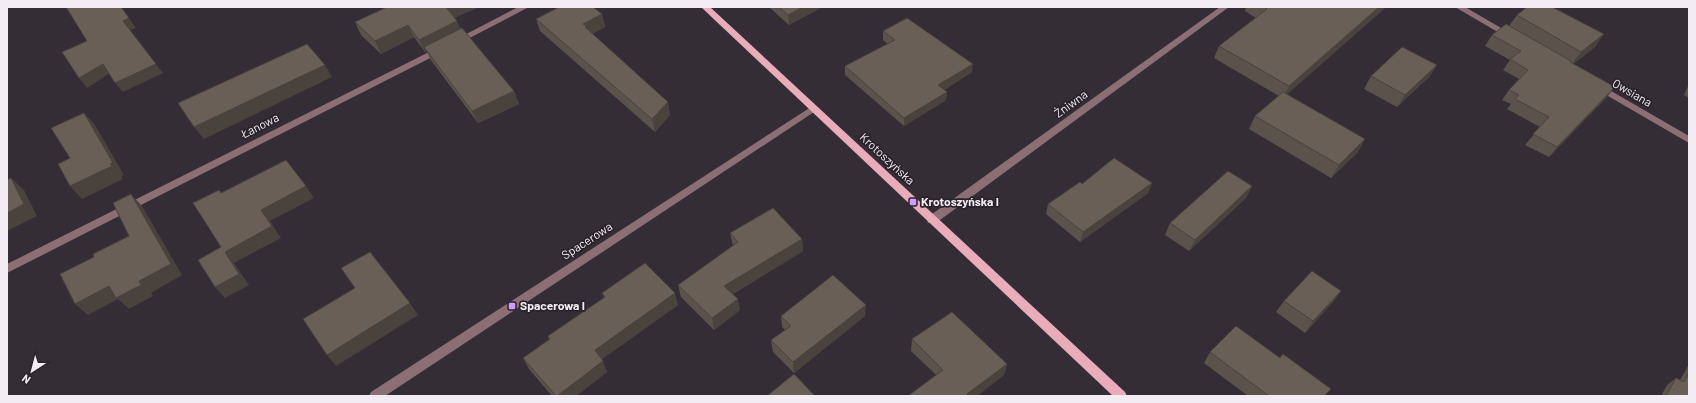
<svg xmlns="http://www.w3.org/2000/svg" width="1696" height="403" font-family="Barlow,sans-serif">
  <style>
    .lines { fill: none; stroke-linecap: round; stroke-linejoin: round }
    .minor { fill: #8c6f75; fill-rule: evenodd }
    .major { fill: #e9acba; fill-rule: evenodd }
    .wall { fill: #5a524b }
    .shaded-wall { fill: #4a423d }
    .building { fill: #695f57; stroke: #4a423d }
    .poi-dot { fill: #cf9dff; stroke: #2b232b; stroke-width: 1.5 }
    .labels { text-anchor: middle; stroke-width: 3.5; stroke-linejoin: round; paint-order: stroke }
    .street-label { font-size: 12px; fill: #f3edf3; stroke: #2b232b }
    .poi-label { font-size: 12px; font-weight: bold; fill: #f3edf3; stroke: #2b232b; text-anchor: start }
  </style>
  <rect width="100%" height="100%" fill="#352d35"/>
  <g class="lines">
    <!-- minor -->
    <path class="minor" d="M 518,7 L 529,7 L 460,43 L 454,43 L 453,41 Z
      M 1220,7 L 1229,7 L 936,223 L 928,223 L 927,220 L 928,217 Z
      M 1455,7 L 1465,7 L 1515,36 L 1514,38 L 1508,38 Z
      M 441,46 L 444,47 L 445,49 L 444,51 L 7,273 L 7,264 Z
      M 1599,84 L 1689,136 L 1689,143 L 1596,89 L 1595,87 L 1596,85 Z
      M 814,105 L 819,108 L 817,110 L 385,396 L 369,396 L 371,392 Z"/>
    <!-- major -->
    <path class="major" d="M 701,7 L 710,7 L 1125,392 L 1127,396 L 1113,396 Z"/>
  </g>
  <!-- wall -->
  <path class="wall" d="M 387,7 L 479,7 L 454,18 L 460,29 L 514,91 L 519,104 L 478,123 L 430,59 L 427,51 L 425,52 L 414,37 L 381,54 L 361,35 L 355,22 Z
    M 769,7 L 822,7 L 789,25 Z
    M 1246,7 L 1386,7 L 1286,95 L 1358,152 L 1331,178 L 1249,129 L 1255,116 L 1279,96 L 1214,58 L 1219,46 L 1256,18 L 1245,11 Z
    M 602,14 L 605,27 L 592,34 L 668,102 L 670,115 L 655,132 L 540,31 L 536,19 Z
    M 1517,15 L 1595,47 L 1573,64 L 1607,97 L 1549,157 L 1525,145 L 1540,127 L 1507,109 L 1511,104 L 1502,100 L 1509,90 L 1519,79 L 1503,70 L 1510,60 L 1485,46 L 1492,35 L 1509,26 Z
    M 883,31 L 972,72 L 944,90 L 947,92 L 946,100 L 904,126 L 845,75 L 845,66 L 888,44 L 883,40 Z
    M 1437,65 L 1429,77 L 1397,107 L 1364,89 L 1371,76 Z
    M 1689,84 L 1689,98 L 1684,95 Z
    M 1152,183 L 1148,193 L 1080,242 L 1046,214 L 1048,204 L 1082,184 Z
    M 1252,186 L 1246,198 L 1189,251 L 1165,235 L 1170,223 Z
    M 730,233 L 802,239 L 803,251 L 733,294 L 740,310 L 714,330 L 681,297 L 678,285 L 733,246 Z
    M 1341,291 L 1333,302 L 1305,333 L 1276,312 L 1284,301 Z
    M 602,293 L 678,305 L 602,359 L 607,372 L 576,396 L 552,396 L 529,369 L 523,358 L 549,340 L 548,336 L 604,298 Z
    M 781,316 L 865,316 L 794,373 L 773,352 L 771,340 L 785,330 L 782,327 Z
    M 912,339 L 1007,364 L 1004,375 L 977,396 L 908,396 L 936,375 L 911,351 Z
    M 1210,352 L 1325,396 L 1248,396 L 1204,363 Z
    M 1689,364 L 1689,396 L 1661,396 L 1667,385 L 1676,378 L 1680,380 Z"/>
  <!-- shaded-wall -->
  <path class="shaded-wall" d="M 121,7 L 136,28 L 130,30 L 123,21 Z
    M 446,7 L 479,7 L 451,19 Z
    M 803,7 L 822,7 L 789,25 L 788,15 Z
    M 1379,7 L 1386,7 L 1283,98 L 1289,86 Z
    M 602,14 L 605,27 L 587,36 L 583,24 Z
    M 457,21 L 462,33 L 424,47 L 427,51 L 425,52 L 419,40 Z
    M 408,25 L 414,37 L 381,54 L 375,41 Z
    M 1604,34 L 1595,47 L 1571,65 L 1581,52 Z
    M 103,64 L 110,73 L 87,88 L 79,78 Z
    M 156,64 L 163,73 L 123,92 L 115,83 Z
    M 973,64 L 972,72 L 938,94 L 938,85 Z
    M 325,65 L 332,77 L 204,139 L 194,127 Z
    M 1437,65 L 1429,77 L 1397,107 L 1405,95 Z
    M 1615,87 L 1607,97 L 1549,157 L 1557,147 Z
    M 514,91 L 519,104 L 478,123 L 472,111 Z
    M 947,92 L 946,100 L 904,126 L 904,118 Z
    M 668,102 L 670,115 L 655,132 L 652,119 Z
    M 84,113 L 95,125 L 124,175 L 121,176 L 123,179 L 82,199 L 70,186 L 110,164 Z
    M 1365,139 L 1358,152 L 1331,178 L 1339,165 Z
    M 11,178 L 24,190 L 37,216 L 7,231 L 7,213 Z
    M 1152,183 L 1148,193 L 1080,242 L 1083,232 Z
    M 306,186 L 314,198 L 270,221 L 281,238 L 234,263 L 249,285 L 225,298 L 215,287 L 225,252 L 261,210 Z
    M 1252,186 L 1246,198 L 1189,251 L 1195,240 Z
    M 131,194 L 142,206 L 182,275 L 151,293 L 153,296 L 129,309 L 118,299 L 88,315 L 75,304 L 109,286 L 139,281 Z
    M 802,239 L 803,251 L 726,298 L 724,286 Z
    M 1341,291 L 1333,302 L 1305,333 L 1313,321 Z
    M 675,293 L 678,305 L 599,361 L 595,350 Z
    M 738,299 L 740,310 L 714,330 L 712,318 Z
    M 410,303 L 418,315 L 336,366 L 327,355 Z
    M 866,305 L 865,316 L 794,373 L 793,362 Z
    M 603,361 L 607,372 L 576,396 L 557,396 Z
    M 1007,364 L 1004,375 L 977,396 L 967,396 L 967,394 Z"/>
  <!-- building -->
  <path class="building" d="M 66,7 L 121,7 L 129,18 L 123,21 L 156,64 L 115,83 L 103,64 L 79,78 L 62,52 L 87,41 Z
    M 387,7 L 446,7 L 457,21 L 419,40 L 408,25 L 375,41 L 355,22 Z
    M 559,7 L 593,7 L 602,14 L 583,24 L 587,26 L 585,27 L 668,102 L 652,119 L 536,19 Z
    M 779,7 L 803,7 L 788,15 Z
    M 1264,7 L 1379,7 L 1289,86 L 1219,46 L 1267,9 Z
    M 1527,7 L 1552,7 L 1604,34 L 1581,52 L 1517,15 Z
    M 907,18 L 973,64 L 938,85 L 947,92 L 904,118 L 845,66 L 895,40 L 883,31 Z
    M 1506,24 L 1571,61 L 1570,62 L 1615,87 L 1557,147 L 1533,134 L 1549,117 L 1515,99 L 1519,95 L 1509,90 L 1528,70 L 1510,59 L 1521,51 L 1492,35 Z
    M 462,28 L 514,91 L 472,111 L 424,47 Z
    M 307,44 L 325,65 L 194,127 L 178,103 Z
    M 1402,47 L 1437,65 L 1405,95 L 1371,76 Z
    M 1283,92 L 1365,139 L 1339,165 L 1255,116 Z
    M 84,113 L 113,163 L 110,164 L 112,166 L 70,186 L 58,164 L 70,158 L 51,128 Z
    M 1114,158 L 1152,183 L 1083,232 L 1048,204 L 1080,182 L 1082,184 Z
    M 286,160 L 306,186 L 261,210 L 272,226 L 225,252 L 239,274 L 215,287 L 198,260 L 221,247 L 193,203 L 219,190 L 221,193 Z
    M 1228,171 L 1252,186 L 1195,240 L 1170,223 Z
    M 11,178 L 24,204 L 7,213 L 7,180 Z
    M 131,194 L 171,264 L 139,281 L 141,285 L 116,298 L 109,286 L 75,304 L 60,274 L 94,257 L 93,254 L 129,236 L 113,203 Z
    M 773,208 L 802,239 L 724,286 L 738,299 L 712,318 L 678,285 L 738,242 L 730,233 Z
    M 370,252 L 410,303 L 327,355 L 303,319 L 355,288 L 341,268 Z
    M 645,263 L 675,293 L 595,350 L 603,361 L 557,396 L 556,396 L 523,358 L 550,339 L 548,336 L 605,297 L 602,293 Z
    M 1312,271 L 1341,291 L 1313,321 L 1284,301 Z
    M 833,275 L 866,305 L 793,362 L 771,340 L 791,326 L 781,316 Z
    M 952,312 L 1007,364 L 967,394 L 969,396 L 908,396 L 943,370 L 912,339 Z
    M 1236,326 L 1280,358 L 1283,354 L 1331,389 L 1324,396 L 1269,396 L 1210,352 Z
    M 1689,373 L 1689,396 L 1666,396 L 1676,378 L 1684,382 Z
    M 794,374 L 815,396 L 767,396 Z"/>
  <!-- markers -->
  <g class="poi-dot">
    <rect x="909" y="198" width="8" height="8" rx="2"/>
    <rect x="508" y="302" width="8" height="8" rx="2"/>
  </g>
  <g class="labels">
    <!-- street labels -->
    <g class="street-label">
      <text transform="translate(1632 93) rotate(30)" y="4">Owsiana</text>
      <text transform="translate(1071 104) rotate(-36)" y="4">Żniwna</text>
      <text transform="translate(260 126) rotate(-27)" y="4">Łanowa</text>
      <text transform="translate(887 159) rotate(43)" y="4">Krotoszyńska</text>
      <text transform="translate(587 241) rotate(-33)" y="4">Spacerowa</text>
    </g>
    <!-- poi labels -->
    <g class="poi-label">
      <text x="921" y="206">Krotoszyńska I</text>
      <text x="520" y="310">Spacerowa I</text>
    </g>
  </g>
  <!-- border -->
  <rect width="1696" height="403" fill="none" stroke="#f3edf3" stroke-width="16"/>
  <!-- north arrow -->
  <g transform="translate(32 371) rotate(216)" stroke="#2b232b" stroke-width="3" paint-order="stroke">
  <path d="M0-3L7 15L0 10L-7 15Z" fill="#f3edf3"/>
  <text y="-6" font-size="11" font-weight="bold" text-anchor="middle" fill="#f3edf3">N</text>
  </g>
</svg>
